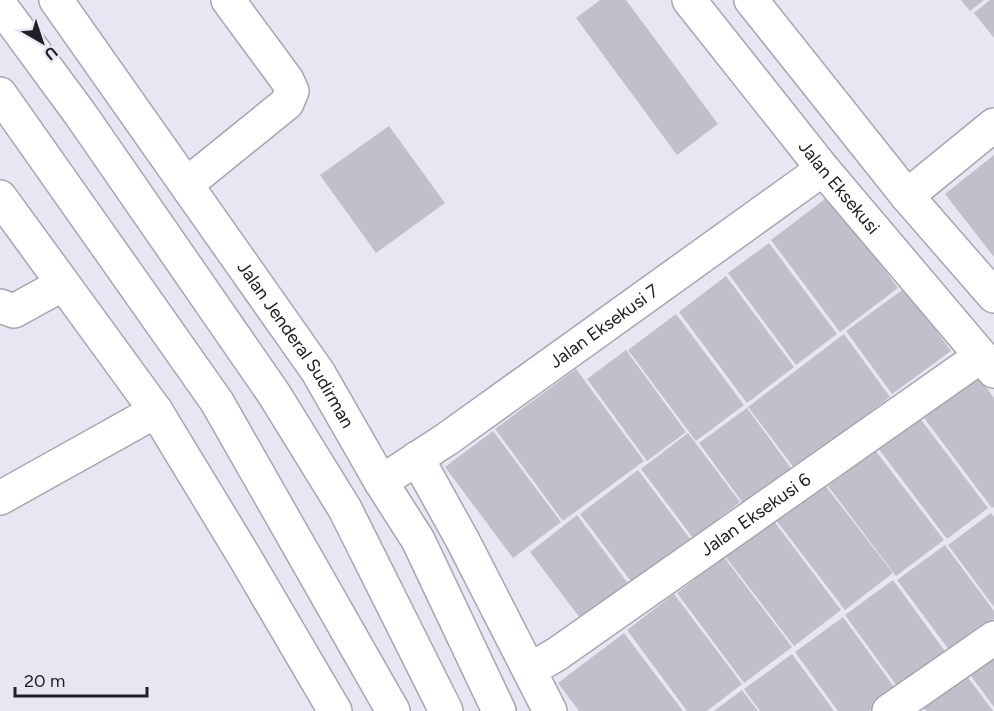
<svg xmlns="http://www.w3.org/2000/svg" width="994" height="711" font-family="Figtree,sans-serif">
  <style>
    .building { fill: #c0c0cb }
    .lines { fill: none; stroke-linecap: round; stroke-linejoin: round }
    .minor-casing { stroke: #a5a6b0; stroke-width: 36 }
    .major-casing { stroke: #a5a6b0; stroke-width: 36 }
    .minor { stroke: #fff; stroke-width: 33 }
    .major { stroke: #fff; stroke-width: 33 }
    .labels { text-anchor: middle; stroke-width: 6; stroke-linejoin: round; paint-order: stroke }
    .street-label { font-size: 18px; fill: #212125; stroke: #e6e7f2 }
  </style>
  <rect width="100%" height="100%" fill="#e6e7f2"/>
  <!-- building -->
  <path class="building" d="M 600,0 L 626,0 L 718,124 L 677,155 L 576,18 Z
    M 961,0 L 984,0 L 970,11 Z
    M 990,0 L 994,0 L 994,38 L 974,13 Z
    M 389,126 L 445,203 L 376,253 L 320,175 Z
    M 994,155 L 994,257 L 945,194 Z
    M 829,196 L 898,288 L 840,332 L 771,240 Z
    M 769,243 L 837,334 L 796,365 L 728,273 Z
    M 726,276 L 794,367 L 747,403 L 679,312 Z
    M 905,288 L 951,351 L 892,394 L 846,331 Z
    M 676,314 L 744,405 L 696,441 L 628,350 Z
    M 844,334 L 890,397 L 795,469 L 748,407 Z
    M 626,350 L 686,432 L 647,461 L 587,379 Z
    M 576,369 L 644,461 L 563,521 L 495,429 Z
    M 978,376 L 994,398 L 994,507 L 992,508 L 924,418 Z
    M 747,408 L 793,471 L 745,506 L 699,443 Z
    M 919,417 L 988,508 L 947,539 L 878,448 Z
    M 493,431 L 561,522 L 513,558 L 445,467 Z
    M 688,433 L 740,502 L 693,538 L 641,469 Z
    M 875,450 L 944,540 L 896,576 L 828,486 Z
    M 638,470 L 691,540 L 633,584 L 580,514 Z
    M 824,484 L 893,573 L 845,610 L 776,520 Z
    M 991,513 L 994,517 L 994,607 L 948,545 Z
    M 577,515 L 630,586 L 583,622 L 530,552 Z
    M 773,520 L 841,610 L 794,646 L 725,556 Z
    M 945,545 L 994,611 L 994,619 L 950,651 L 897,580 Z
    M 724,557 L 792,647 L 744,683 L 677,593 Z
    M 893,580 L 947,654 L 899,689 L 845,615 Z
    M 674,594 L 742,684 L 707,711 L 687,711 L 627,630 Z
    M 843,617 L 897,691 L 869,711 L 838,711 L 795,652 Z
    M 624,633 L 683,711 L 579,711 L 558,683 Z
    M 792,654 L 834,711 L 760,711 L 744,689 Z
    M 994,658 L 994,707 L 971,676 Z
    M 966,675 L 993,711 L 926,711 L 923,707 Z
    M 742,690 L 758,711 L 714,711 Z"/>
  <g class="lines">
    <!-- minor casing -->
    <g class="minor-casing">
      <g id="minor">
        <path id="s1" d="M 56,0 L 318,372 L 381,482 L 418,540 L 499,711"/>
        <path id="s2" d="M 689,0 L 823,169 L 994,371"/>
        <path d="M 751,0 L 907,196 L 994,296"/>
        <path d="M 187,184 L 287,103 L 292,91 L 287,80 L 228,0"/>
        <path d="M 907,196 L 994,125"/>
        <path d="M 0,197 L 156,411 L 244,556 L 335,711"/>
        <path d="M 0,306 L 14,311 L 63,284"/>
        <path d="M 417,458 L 463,541 L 550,711"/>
        <path id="s3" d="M 381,482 L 447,439 L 823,169"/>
        <path d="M 0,498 L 156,411"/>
        <path id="s4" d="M 530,670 L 557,654 L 981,356"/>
        <path d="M 889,711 L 994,638"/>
      </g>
    </g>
    <!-- major casing -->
    <g class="major-casing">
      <path id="major" d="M 0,5 L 81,115 L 274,394 L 345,509 L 446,711
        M 0,94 L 217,402 L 393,711"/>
    </g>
    <!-- minor -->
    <use href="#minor" class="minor"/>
    <!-- major -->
    <use href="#major" class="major"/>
  </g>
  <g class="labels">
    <!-- street labels -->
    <g class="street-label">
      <text dy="6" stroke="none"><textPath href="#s2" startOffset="240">Jalan Eksekusi</textPath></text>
      <text dy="6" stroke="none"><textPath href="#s3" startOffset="272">Jalan Eksekusi 7</textPath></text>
      <text dy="6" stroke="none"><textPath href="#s1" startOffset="420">Jalan Jenderal Sudirman</textPath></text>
      <text dy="6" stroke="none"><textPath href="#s4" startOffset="274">Jalan Eksekusi 6</textPath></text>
    </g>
  </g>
  <!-- north arrow -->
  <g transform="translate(42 42) rotate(141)" stroke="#e6e7f2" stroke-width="4.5" paint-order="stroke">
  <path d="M0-4.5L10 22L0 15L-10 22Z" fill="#212125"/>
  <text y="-9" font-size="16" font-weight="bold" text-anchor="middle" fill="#212125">U</text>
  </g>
  <!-- scale -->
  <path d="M15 687v9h132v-9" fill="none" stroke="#212125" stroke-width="3"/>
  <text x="24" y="687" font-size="18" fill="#212125" stroke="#e6e7f2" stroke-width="4.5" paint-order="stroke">20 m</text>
</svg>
